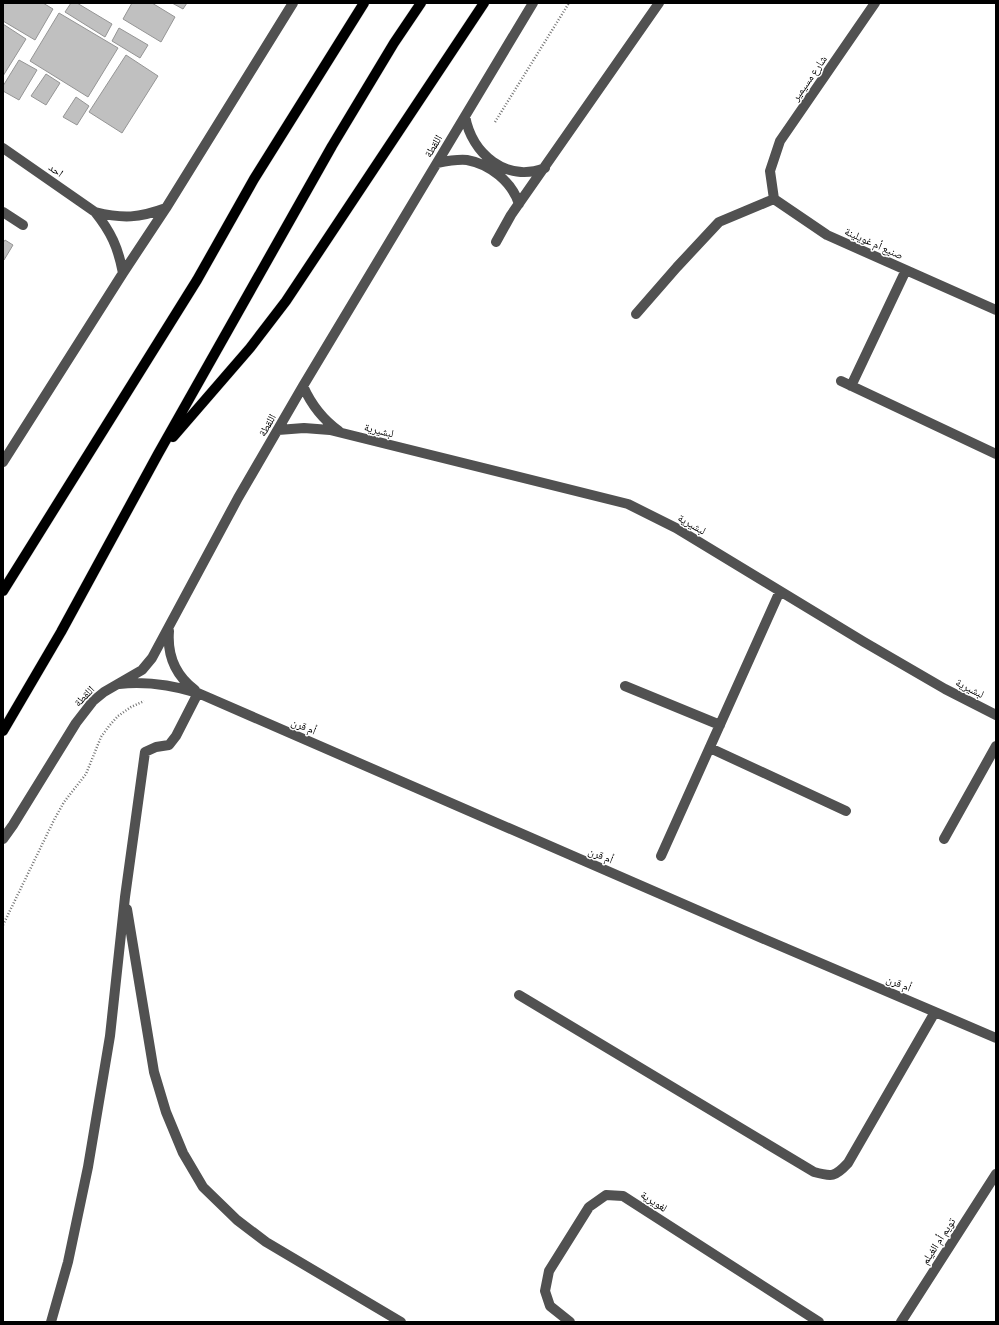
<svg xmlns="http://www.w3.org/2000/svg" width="999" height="1325" font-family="Manrope,'Noto Naskh Arabic',sans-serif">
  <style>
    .building { fill: #c0c0c0; stroke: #959595 }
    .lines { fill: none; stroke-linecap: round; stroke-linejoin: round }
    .major-casing { stroke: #dbdbdb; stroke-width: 11 }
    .path { stroke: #737373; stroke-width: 2.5; stroke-dasharray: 1 2; stroke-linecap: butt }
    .minor { stroke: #515151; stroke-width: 10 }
    .major { stroke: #000; stroke-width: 10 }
    .labels { text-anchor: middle; stroke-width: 3; stroke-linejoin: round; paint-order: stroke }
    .street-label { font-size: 11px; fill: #000; stroke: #fff }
  </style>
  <rect width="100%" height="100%" fill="#fff"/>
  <!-- building -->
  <path class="building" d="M 3,3 L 43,3 L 53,9 L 35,40 L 3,21 Z
    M 71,3 L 77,3 L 112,24 L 105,37 L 65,12 Z
    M 132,3 L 152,3 L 175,17 L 161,42 L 123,19 Z
    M 172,3 L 187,3 L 183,9 Z
    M 59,13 L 118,48 L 88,97 L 30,61 Z
    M 3,24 L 26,39 L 3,76 Z
    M 119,28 L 148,45 L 140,58 L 112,41 Z
    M 126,55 L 158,76 L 122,133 L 89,112 Z
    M 19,60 L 37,70 L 19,100 L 3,91 L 3,86 Z
    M 46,74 L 60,83 L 46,105 L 31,96 Z
    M 76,97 L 89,106 L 77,125 L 63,117 Z
    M 5,240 L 13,245 L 4,260 L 3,243 Z"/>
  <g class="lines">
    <!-- major casing -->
    <g class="major-casing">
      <path id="major" d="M 173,437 L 250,348 L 286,301 L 484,3
        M 3,591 L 197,280 L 254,179 L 364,3
        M 3,731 L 61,632 L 158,454 L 332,146 L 394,43 L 421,3"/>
    </g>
    <!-- path -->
    <path class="path" d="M 495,122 L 569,3
      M 3,925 L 54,820 L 64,802 L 86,774 L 101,737 L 109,726 L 118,716 L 131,707 L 144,701"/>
    <!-- minor -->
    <path class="minor" d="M 875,3 L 780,141 L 770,171 L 774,199 L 827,235 L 996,310
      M 465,116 C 472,154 506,183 545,168
      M 3,148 L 95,212 C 111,232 118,247 123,273
      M 437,163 C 447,161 457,159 467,160 C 490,164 512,182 519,204
      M 3,212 L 23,225
      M 95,212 C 123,219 139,218 166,208
      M 496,242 L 511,215 L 659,3
      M 636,314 L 677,267 L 719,222 L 774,199
      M 841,381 L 996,454
      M 303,386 C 311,404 322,419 339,431
      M 851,386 L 906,270
      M 278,430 L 304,428 L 330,430 L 628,504 L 676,528 L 864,642 L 945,689 L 996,715
      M 3,462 L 123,273 L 166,208 L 293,3
      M 169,631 C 167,656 175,675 195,690
      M 119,684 C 146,681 172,685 198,693 L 743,930 L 996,1038
      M 625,686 L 720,725
      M 710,748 L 846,811
      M 3,839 L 13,825 L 76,723 L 93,701 L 104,692 L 142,670 L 152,658 L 238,498 L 303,386 L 533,3
      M 944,839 L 996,746
      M 661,856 L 780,591
      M 127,909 L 154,1072 L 166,1112 L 183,1153 L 203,1187 L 237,1220 L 266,1242 L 401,1322
      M 519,995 L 814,1172 C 832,1177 835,1177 848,1163 L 935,1012
      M 51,1322 L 68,1262 L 88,1167 L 110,1036 L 125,897 L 145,752 L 156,747 L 169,745 L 176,736 L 198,693
      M 570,1322 L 550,1306 L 545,1291 L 549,1271 L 589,1207 L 606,1195 L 623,1196 L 819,1322
      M 901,1322 L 996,1174"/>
    <!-- major -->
    <use href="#major" class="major"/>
  </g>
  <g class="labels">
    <!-- street labels -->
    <g class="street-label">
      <text transform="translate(809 78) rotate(-55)" y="4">شارع مسيمير</text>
      <text transform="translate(433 146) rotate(-59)" y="4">اللقطة</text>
      <text transform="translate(56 170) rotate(35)" y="4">احد</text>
      <text transform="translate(874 243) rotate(24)" y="4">صنيع أم غويلينة</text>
      <text transform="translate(267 425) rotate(-60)" y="4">اللقطة</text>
      <text transform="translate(379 430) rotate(14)" y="4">لبشيرية</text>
      <text transform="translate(692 524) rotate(30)" y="4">لبشيرية</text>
      <text transform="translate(970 688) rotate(27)" y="4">لبشيرية</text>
      <text transform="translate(84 696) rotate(-46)" y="4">اللقطة</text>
      <text transform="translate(304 726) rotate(23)" y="4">أم قرن</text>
      <text transform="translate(601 855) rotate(23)" y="4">أم قرن</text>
      <text transform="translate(899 983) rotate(23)" y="4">أم قرن</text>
      <text transform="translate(654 1201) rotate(33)" y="4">لغويرية</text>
      <text transform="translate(938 1241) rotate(-57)" y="4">تويم أم الغيلم</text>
    </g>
  </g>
  <!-- border -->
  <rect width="999" height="1325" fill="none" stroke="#000000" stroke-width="8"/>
</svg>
